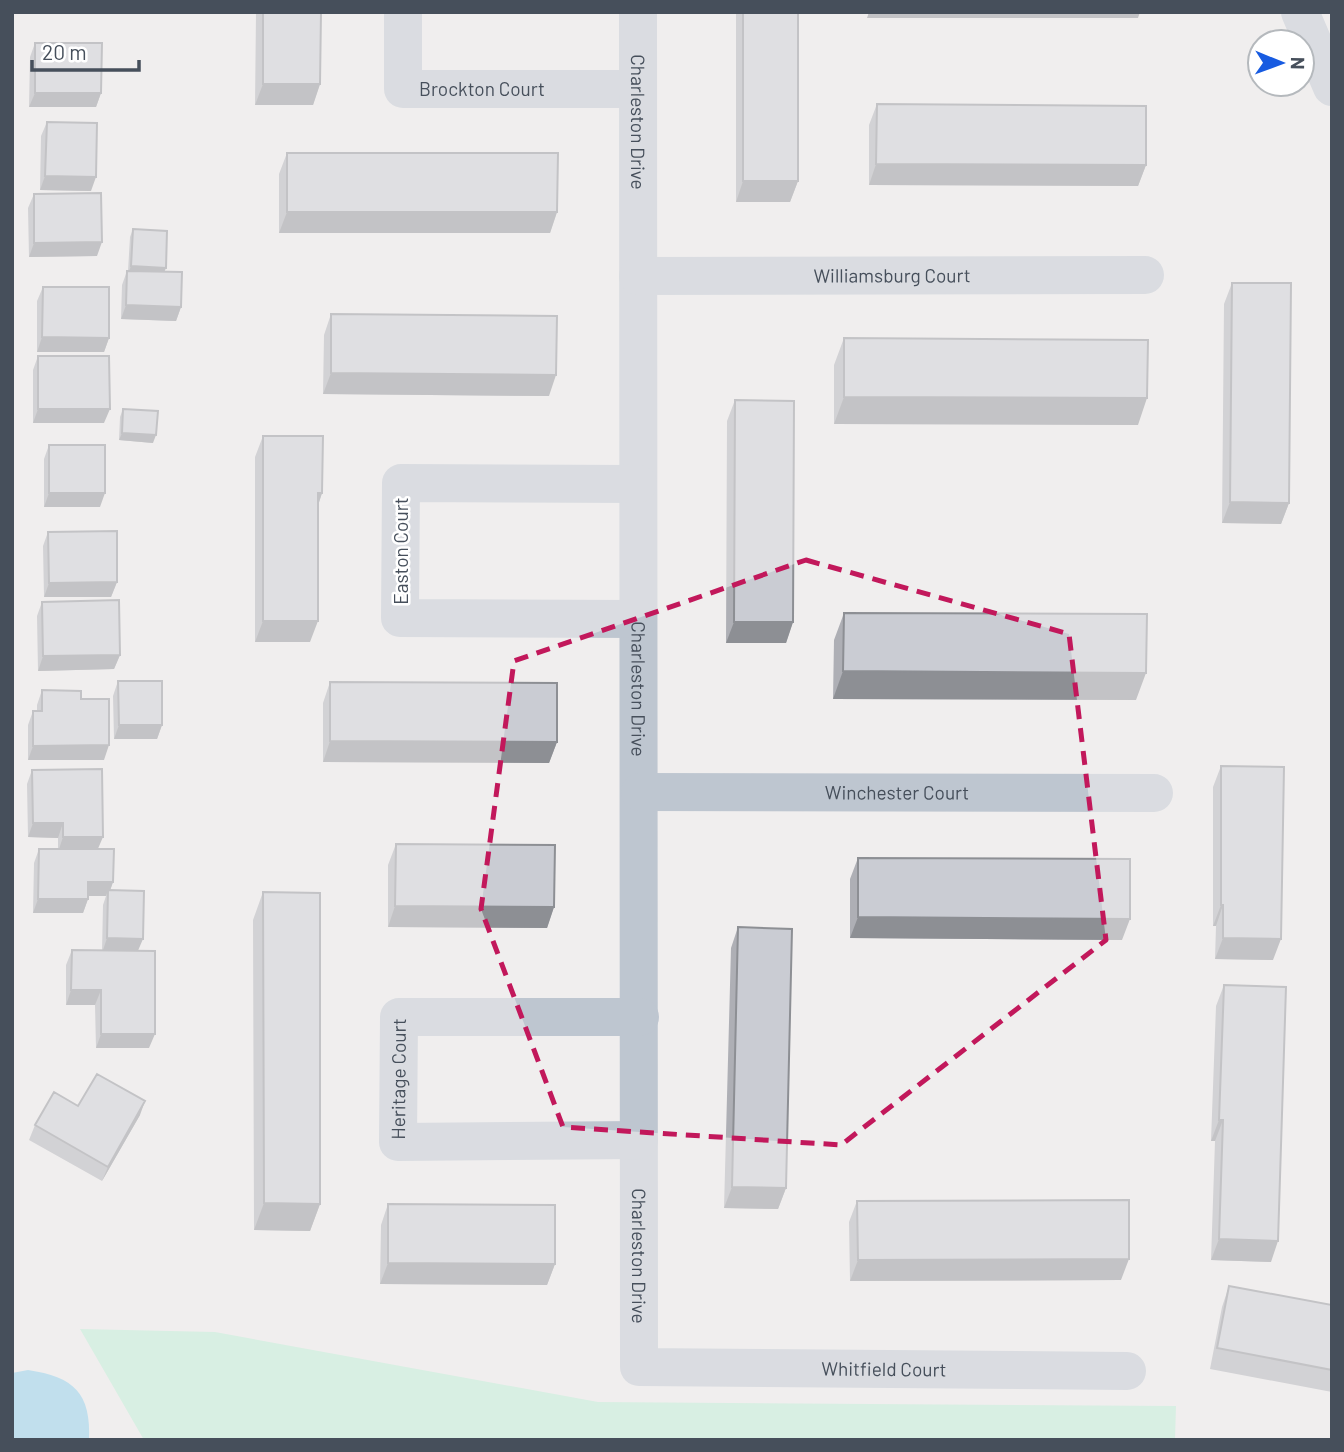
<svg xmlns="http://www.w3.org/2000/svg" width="1344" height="1452" font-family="Barlow,sans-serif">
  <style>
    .green { fill: #bbefd4 }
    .water { fill: #88cdec }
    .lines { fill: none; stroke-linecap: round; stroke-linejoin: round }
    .minor { stroke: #bec6d0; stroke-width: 38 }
    .wall { fill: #aeafb5 }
    .shaded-wall { fill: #8d8f94 }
    .building { fill: #caccd3; stroke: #8d8f94; stroke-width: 2 }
    .marked { fill: none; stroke: #c2185b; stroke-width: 5; stroke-dasharray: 14 9; stroke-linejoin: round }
    .labels { text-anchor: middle; stroke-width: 5; stroke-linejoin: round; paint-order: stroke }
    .street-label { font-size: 19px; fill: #464f5b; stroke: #fff }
  </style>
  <rect width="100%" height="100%" fill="#f0eeee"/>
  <!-- green -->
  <path class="green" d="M 80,1329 L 215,1332 L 598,1402 L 1176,1406 L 1175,1440 L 144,1440 Z"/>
  <!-- water -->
  <path class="water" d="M 28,1370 C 74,1377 91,1393 89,1440 L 12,1440 L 12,1373 Z"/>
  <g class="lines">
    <!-- minor -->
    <g class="minor">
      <path id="s1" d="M 403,12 L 403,89 L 638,89"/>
      <path id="s2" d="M 638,12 L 639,1367 L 1127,1371"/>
      <path d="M 1300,12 L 1332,87"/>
      <path id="s3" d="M 638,276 L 1145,275"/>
      <path d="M 638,484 L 401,483 L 400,618 L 638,619"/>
      <path id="s4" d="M 640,792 L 1154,793"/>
      <path id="s5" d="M 639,1140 L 398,1142 L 399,1017 L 640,1017"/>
    </g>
  </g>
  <!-- wall -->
  <path class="wall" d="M 256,12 L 321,12 L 320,84 L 313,105 L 255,105 Z
    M 736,12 L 798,12 L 798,181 L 790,202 L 736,202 Z
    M 35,43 L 101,93 L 96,107 L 29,107 L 30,57 Z
    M 877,104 L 1146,165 L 1138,186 L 869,185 L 869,125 Z
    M 47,122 L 91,191 L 40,190 L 41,136 Z
    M 287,153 L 557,212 L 550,233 L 279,233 L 279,174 Z
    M 34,194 L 97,256 L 29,257 L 28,208 Z
    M 133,229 L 164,272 L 181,307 L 176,321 L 121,319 L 122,285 L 127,271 L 128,271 L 130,237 Z
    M 1232,283 L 1289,503 L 1281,524 L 1222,523 L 1224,304 Z
    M 43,287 L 109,338 L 104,352 L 37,352 L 37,301 Z
    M 331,314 L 549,396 L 323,394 L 324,335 Z
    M 844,338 L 1138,425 L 834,424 L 834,365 Z
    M 38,356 L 104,423 L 33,423 L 33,370 Z
    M 735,400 L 793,622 L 786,643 L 726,643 L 727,421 Z
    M 123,409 L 153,443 L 119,440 L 120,417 Z
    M 263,436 L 322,493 L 318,506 L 310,642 L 255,642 L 255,457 Z
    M 49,445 L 100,507 L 44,507 L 44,459 Z
    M 48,532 L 117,582 L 111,597 L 44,597 L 43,546 Z
    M 42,602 L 120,655 L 114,669 L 38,671 L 37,616 Z
    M 844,613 L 1136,700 L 833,699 L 834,640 Z
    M 118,681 L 162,725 L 157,739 L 114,739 L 113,696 Z
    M 330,682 L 557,742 L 549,763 L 323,762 L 323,703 Z
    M 42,690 L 81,699 L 104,760 L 28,760 L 28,725 L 33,711 L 37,711 L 37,705 Z
    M 1221,766 L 1273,960 L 1215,959 L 1216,926 L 1213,926 L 1213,787 Z
    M 32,770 L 98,849 L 113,882 L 110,891 L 138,951 L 149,1048 L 96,1048 L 95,1005 L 66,1005 L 66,965 L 72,950 L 102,951 L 103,905 L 106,896 L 88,896 L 88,899 L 83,913 L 33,913 L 34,863 L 39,849 L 58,849 L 58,838 L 28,837 L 27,784 Z
    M 396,844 L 554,907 L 547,928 L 388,927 L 388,865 Z
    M 858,858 L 1122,940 L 850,938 L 850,879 Z
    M 263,892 L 320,1204 L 310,1231 L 254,1230 L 253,920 Z
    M 738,927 L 786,1188 L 778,1209 L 724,1208 L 731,948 Z
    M 1224,985 L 1271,1262 L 1211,1260 L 1215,1141 L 1211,1141 L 1216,1006 Z
    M 78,1106 L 140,1115 L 102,1181 L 29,1140 L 35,1125 Z
    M 857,1201 L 1121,1280 L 850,1281 L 849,1222 Z
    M 388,1204 L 555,1264 L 547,1285 L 380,1284 L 381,1225 Z
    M 1229,1286 L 1332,1305 L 1332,1392 L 1210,1369 L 1222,1307 Z"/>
  <!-- shaded-wall -->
  <path class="shaded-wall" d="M 869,12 L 1140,12 L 1138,18 L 867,18 Z
    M 263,84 L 320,84 L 313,105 L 255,105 Z
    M 35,93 L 101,93 L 96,107 L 29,107 Z
    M 876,164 L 1146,165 L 1138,186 L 869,185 Z
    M 45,176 L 96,177 L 91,191 L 40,190 Z
    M 743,181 L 798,181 L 790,202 L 736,202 Z
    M 287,212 L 557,212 L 550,233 L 279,233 Z
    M 102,242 L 97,256 L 29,257 L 34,243 Z
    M 131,266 L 166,268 L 163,275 L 128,274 Z
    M 126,305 L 181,307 L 176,321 L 121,319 Z
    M 42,337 L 109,338 L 104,352 L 37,352 Z
    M 331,373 L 556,375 L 549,396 L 323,394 Z
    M 844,397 L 1147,398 L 1138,425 L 834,424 Z
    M 38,409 L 110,409 L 104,423 L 33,423 Z
    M 122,433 L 156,435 L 153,443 L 119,440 Z
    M 49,493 L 105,493 L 100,507 L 44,507 Z
    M 318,493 L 322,493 L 315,514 Z
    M 1230,502 L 1289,503 L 1281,524 L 1222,523 Z
    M 117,582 L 111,597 L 44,597 L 49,583 Z
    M 263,621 L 318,621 L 310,642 L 255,642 Z
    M 734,622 L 793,622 L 786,643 L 726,643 Z
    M 120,655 L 114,669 L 38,671 L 43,656 Z
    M 843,671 L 1146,673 L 1136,700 L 833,699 Z
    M 119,725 L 162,725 L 157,739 L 114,739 Z
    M 330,741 L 557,742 L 549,763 L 323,762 Z
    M 109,745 L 104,760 L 28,760 L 33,746 Z
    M 33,823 L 63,823 L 58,838 L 28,837 Z
    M 63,837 L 103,837 L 97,851 L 58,852 Z
    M 88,882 L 113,882 L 108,896 L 108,890 L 106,896 L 82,896 Z
    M 38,899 L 88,899 L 83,913 L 33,913 Z
    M 1221,905 L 1223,905 L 1216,926 L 1213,926 Z
    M 395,906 L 554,907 L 547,928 L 388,927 Z
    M 858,917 L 1130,919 L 1122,940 L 850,938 Z
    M 107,938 L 143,939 L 137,953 L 102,953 Z
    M 1223,938 L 1281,939 L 1273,960 L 1215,959 Z
    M 71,990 L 101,990 L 95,1005 L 66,1005 Z
    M 101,1034 L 155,1034 L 149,1048 L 96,1048 Z
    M 145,1101 L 140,1115 L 102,1181 L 108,1167 Z
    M 1219,1120 L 1223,1120 L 1215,1141 L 1211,1141 Z
    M 732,1187 L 786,1188 L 778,1209 L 724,1208 Z
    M 264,1203 L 320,1204 L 310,1231 L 254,1230 Z
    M 1219,1239 L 1278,1241 L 1271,1262 L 1211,1260 Z
    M 1129,1259 L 1121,1280 L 850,1281 L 858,1260 Z
    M 388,1263 L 555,1264 L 547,1285 L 380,1284 Z"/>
  <!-- building -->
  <path class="building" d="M 263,12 L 321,12 L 320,84 L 263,84 Z
    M 743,12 L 798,12 L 798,181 L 743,181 Z
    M 35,43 L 102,43 L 101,93 L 35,93 Z
    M 877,104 L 1146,106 L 1146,165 L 876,164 Z
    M 47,122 L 97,123 L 96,177 L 45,176 Z
    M 287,153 L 558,153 L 557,212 L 287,212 Z
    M 101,193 L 102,242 L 34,243 L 34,194 Z
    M 133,229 L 167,231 L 166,268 L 131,266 Z
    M 127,271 L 182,272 L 181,307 L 126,305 Z
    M 1232,283 L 1291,283 L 1289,503 L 1230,502 Z
    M 43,287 L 109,287 L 109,338 L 42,337 Z
    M 331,314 L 557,316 L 556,375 L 331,373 Z
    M 844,338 L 1148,340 L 1147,398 L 844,397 Z
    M 38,356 L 109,356 L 110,409 L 38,409 Z
    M 735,400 L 794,401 L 793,622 L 734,622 Z
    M 123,409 L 158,411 L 156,435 L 122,433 Z
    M 263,436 L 323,436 L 322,493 L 318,493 L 318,621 L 263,621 Z
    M 49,445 L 105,445 L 105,493 L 49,493 Z
    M 117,531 L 117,582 L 49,583 L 48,532 Z
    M 119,600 L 120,655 L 43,656 L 42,602 Z
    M 844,613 L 1147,614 L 1146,673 L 843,671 Z
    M 118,681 L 162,681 L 162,725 L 119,725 Z
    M 330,682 L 557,683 L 557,742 L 330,741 Z
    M 42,690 L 81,691 L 81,699 L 109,699 L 109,745 L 33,746 L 33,711 L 42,711 Z
    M 1221,766 L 1284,767 L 1281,939 L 1223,938 L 1223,905 L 1221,905 Z
    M 102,769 L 103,837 L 63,837 L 63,823 L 33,823 L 32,770 Z
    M 396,844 L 555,845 L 554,907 L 395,906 Z
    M 39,849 L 114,849 L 113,882 L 88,882 L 88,899 L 38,899 Z
    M 858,858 L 1130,859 L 1130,919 L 858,917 Z
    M 108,890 L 144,891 L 143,939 L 107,938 Z
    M 263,892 L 320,893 L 320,1204 L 264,1203 Z
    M 738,927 L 792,929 L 786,1188 L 732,1187 Z
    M 72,950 L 155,951 L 155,1034 L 101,1034 L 101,990 L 71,990 Z
    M 1224,985 L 1286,987 L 1278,1241 L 1219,1239 L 1223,1120 L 1219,1120 Z
    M 97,1074 L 145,1101 L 108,1167 L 35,1125 L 54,1092 L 78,1106 Z
    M 1129,1200 L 1129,1259 L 858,1260 L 857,1201 Z
    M 388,1204 L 555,1205 L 555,1264 L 388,1263 Z
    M 1229,1286 L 1332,1305 L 1332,1370 L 1217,1348 Z"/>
  <!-- marked area -->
  <path d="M0 0H1344V1452H0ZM 806,560 L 1069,634 L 1106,940 L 841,1145 L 563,1127 L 481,909 L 514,661 Z" fill="#f0eeee" fill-opacity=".55" fill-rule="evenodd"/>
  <path class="marked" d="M 806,560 L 1069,634 L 1106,940 L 841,1145 L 563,1127 L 481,909 L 514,661 Z"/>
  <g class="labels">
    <!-- street labels -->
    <g class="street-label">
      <text dy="7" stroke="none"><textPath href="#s1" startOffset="156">Brockton Court</textPath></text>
      <text dy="7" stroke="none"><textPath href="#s2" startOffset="110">Charleston Drive</textPath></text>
      <text dy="7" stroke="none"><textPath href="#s3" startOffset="254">Williamsburg Court</textPath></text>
      <text transform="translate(401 551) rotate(-90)" y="7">Easton Court</text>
      <text dy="7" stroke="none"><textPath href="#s2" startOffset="677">Charleston Drive</textPath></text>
      <text dy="7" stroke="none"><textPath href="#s4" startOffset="257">Winchester Court</textPath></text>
      <text dy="7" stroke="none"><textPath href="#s5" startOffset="304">Heritage Court</textPath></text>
      <text dy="7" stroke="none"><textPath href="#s2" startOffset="1244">Charleston Drive</textPath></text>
      <text dy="7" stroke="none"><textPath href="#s2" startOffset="1600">Whitfield Court</textPath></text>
    </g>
  </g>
  <!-- border -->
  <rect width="1344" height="1452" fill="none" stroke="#464f5b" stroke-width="28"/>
  <!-- north arrow -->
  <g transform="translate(1281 63) rotate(91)"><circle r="33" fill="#ffffff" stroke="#b5b9bd" stroke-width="2"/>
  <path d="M0-5L12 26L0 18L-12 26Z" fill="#175be1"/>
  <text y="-10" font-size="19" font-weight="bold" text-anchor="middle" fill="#464f5b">N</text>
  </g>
  <!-- scale -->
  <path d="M32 60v10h107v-10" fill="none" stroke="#464f5b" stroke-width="3.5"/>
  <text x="42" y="60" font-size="21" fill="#464f5b" stroke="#ffffff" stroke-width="5" paint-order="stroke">20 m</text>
</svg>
